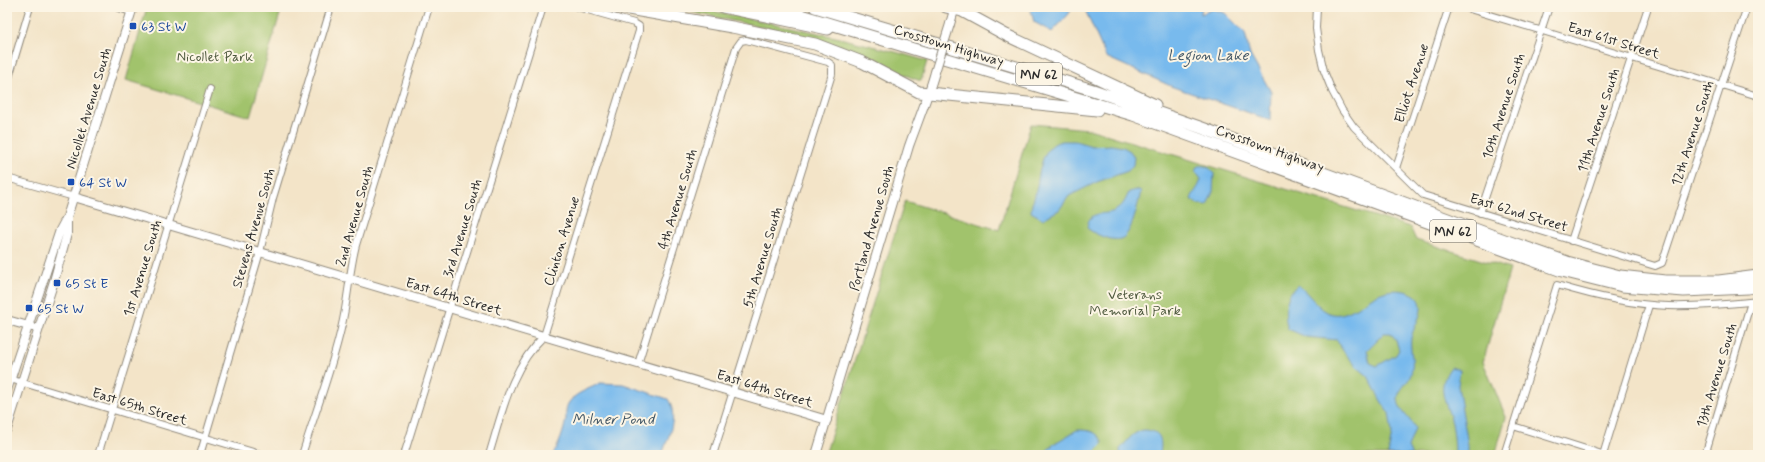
<svg xmlns="http://www.w3.org/2000/svg" width="1765" height="462" font-family="Mynerve,sans-serif">
  <style>
    .green { fill: #a1c36c; stroke: #66774c }
    .water { fill: #78baed; stroke: #52728c; fill-rule: evenodd }
    .lines { fill: none; stroke-linecap: round; stroke-linejoin: round }
    .street-casing { stroke: #8f887a; stroke-width: 8 }
    .secondary-casing { stroke: #8f887a; stroke-width: 10 }
    .highway-casing { stroke: #8f887a; stroke-width: 13 }
    .street { stroke: #fff; stroke-width: 6 }
    .secondary { stroke: #fff; stroke-width: 8 }
    .highway { stroke: #fff; stroke-width: 11 }
    .secondary-bridge-casing { stroke: #8f887a; stroke-width: 10; stroke-linecap: butt }
    .secondary-bridge { stroke: #fff; stroke-width: 8 }
    .transit-dot { fill: #1a4fb4; stroke: #fcf5e5; stroke-width: 1.5 }
    .labels { text-anchor: middle; stroke-width: 4; stroke-linejoin: round; paint-order: stroke }
    .shield { fill: #fcf5e5; stroke: #6a6863; stroke-width: 1 }
    .shield-label { font-size: 13px; font-weight: bold; fill: #2b2b2b }
    .transit-label { font-size: 14px; fill: #164399; stroke: #fcf5e5; text-anchor: start }
    .street-label { font-size: 14px; fill: #2b2b2b; stroke: #fcf5e5 }
    .park-label { font-size: 14px; fill: #4e593e; stroke: #fcf5e5 }
    .water-label { font-size: 15px; font-style: italic; fill: #425665; stroke: #fcf5e5 }
  </style>
  <rect width="100%" height="100%" fill="#fcf5e5"/>
  <filter id="ink" filterUnits="userSpaceOnUse"><feTurbulence type="fractalNoise" baseFrequency=".025" numOctaves="2"/><feDisplacementMap in="SourceGraphic" scale="8" xChannelSelector="R" yChannelSelector="G"/><feConvolveMatrix kernelMatrix="1 2 1 2 8 2 1 2 1" color-interpolation-filters="sRGB"/></filter>
  <filter id="wash" filterUnits="userSpaceOnUse"><feTurbulence type="fractalNoise" baseFrequency=".012" numOctaves="4" result="noise"/><feDisplacementMap in="SourceGraphic" scale="16" xChannelSelector="R" yChannelSelector="G"/><feGaussianBlur stdDeviation="0.9" result="paint"/><feColorMatrix in="noise" values="0 0 0 0 0 0 0 0 0 0 0 0 0 0 0 0 0 1.4 0 .05"/><feComposite in="paint" operator="in"/></filter>
  <g filter="url(#wash)">
    <rect width="100%" height="100%" fill="#f3e4c8"/>
    <!-- green -->
    <path class="green" d="M 147,7 L 282,7 L 250,117 L 126,80 Z
      M 679,7 L 692,7 C 771,23 850,38 927,61 L 921,81 C 893,72 868,55 840,46 C 787,30 732,22 679,9 Z
      M 1031,124 L 1089,129 L 1410,227 L 1416,240 L 1510,269 L 1483,362 L 1506,417 L 1495,455 L 825,455 L 905,201 L 999,230 Z"/>
    <!-- water -->
    <path class="water" d="M 1030,7 L 1073,7 L 1068,15 L 1052,32 L 1034,22 Z
      M 1090,7 L 1202,7 L 1201,14 L 1213,9 L 1225,13 L 1245,33 L 1250,55 L 1271,92 L 1270,120 L 1173,87 L 1106,57 L 1086,12 Z
      M 1062,141 L 1075,141 L 1092,146 L 1111,145 L 1123,147 L 1130,151 L 1134,157 L 1133,165 L 1128,171 L 1097,182 L 1069,196 L 1059,210 L 1043,219 L 1031,212 L 1032,204 C 1041,184 1036,146 1062,141 Z
      M 1198,166 C 1205,165 1209,167 1214,173 L 1213,192 L 1207,205 L 1198,204 L 1191,199 C 1194,191 1199,188 1201,179 L 1195,171 Z
      M 1136,190 L 1141,192 C 1138,202 1132,237 1120,239 C 1117,240 1113,239 1110,239 C 1102,237 1093,233 1087,228 C 1089,208 1105,217 1116,210 C 1123,206 1126,199 1129,192 Z
      M 1298,285 C 1306,291 1311,299 1319,306 C 1342,329 1363,298 1384,292 C 1395,288 1420,290 1421,306 C 1422,316 1413,328 1411,338 C 1409,353 1416,360 1410,377 C 1407,384 1397,391 1398,400 C 1399,411 1411,419 1415,428 L 1408,448 L 1412,455 L 1388,455 L 1392,433 L 1389,413 L 1381,401 L 1368,376 L 1356,366 L 1340,347 L 1337,340 L 1306,337 L 1288,329 C 1283,315 1285,294 1298,285 ZM 1384,333 L 1391,333 L 1396,340 L 1399,350 L 1396,355 L 1377,366 L 1370,363 L 1367,350 Z
      M 1451,367 L 1460,370 L 1458,386 L 1468,445 L 1468,455 L 1455,455 C 1455,444 1454,434 1452,423 C 1446,401 1435,388 1451,367 Z
      M 600,383 L 623,384 L 668,399 C 679,417 668,437 662,455 L 552,455 C 559,447 564,430 566,419 C 566,413 565,407 570,401 C 577,392 590,389 600,383 Z
      M 1077,430 C 1089,430 1098,431 1103,443 L 1091,455 L 1042,455 L 1055,443 Z
      M 1143,430 C 1162,430 1162,440 1160,455 L 1120,455 L 1120,449 C 1129,440 1130,434 1143,430 Z"/>
  </g>
  <g filter="url(#ink)">
    <g class="lines">
      <!-- street casing -->
      <g class="street-casing">
        <path id="street" d="M 116,7 L 131,12
          M 1317,7 L 1316,28 L 1319,50 L 1324,71 L 1332,91 L 1342,110 L 1354,127 L 1423,195 L 1655,266 L 1662,263 L 1747,7
          M 1463,7 L 1758,96
          M 7,84 L 30,7
          M 1396,168 L 1449,7
          M 7,178 L 74,197
          M 1480,213 L 1549,7
          M 1571,241 L 1648,7
          M 638,364 L 736,48 L 741,41 L 746,40 L 828,62 L 832,65 L 832,74 L 713,455
          M 10,379 L 263,455
          M 1513,426 L 1605,455
          M 98,455 L 210,89
          M 200,455 L 260,252 L 273,198 L 331,7
          M 302,455 C 315,413 331,372 341,329 C 348,301 349,273 356,245 L 429,7
          M 404,455 L 543,7
          M 489,455 C 502,413 511,367 544,336 L 639,31 L 639,26 L 634,23 L 577,7
          M 1504,455 L 1557,285 C 1593,296 1631,305 1669,306 C 1699,307 1728,304 1758,301
          M 1603,455 L 1649,305
          M 1705,455 L 1751,302"/>
      </g>
      <!-- secondary casing -->
      <g class="secondary-casing">
        <path id="secondary" d="M 950,24 L 955,7
          M 74,197 L 827,420
          M 7,320 L 32,327
          M 7,390 L 60,230 L 67,217 L 133,7
          M 7,429 L 54,281 L 67,234 L 67,218
          M 816,455 L 909,146 C 918,121 928,97 935,72"/>
      </g>
      <!-- highway casing -->
      <g class="highway-casing">
        <path id="highway" d="M 617,7 L 732,27 L 815,44 L 862,62 L 919,92 L 1097,110
          M 723,7 L 828,29
          M 774,7 L 1133,115 L 1562,271 L 1622,286 L 1684,291 L 1748,288 L 1758,286
          M 815,7 L 1093,90 L 1202,128 L 1510,242 L 1567,262 L 1620,276 L 1665,281 L 1719,281 L 1758,276
          M 946,7 L 962,11 L 1006,35 L 1155,105"/>
      </g>
      <!-- street -->
      <use href="#street" class="street"/>
      <!-- secondary -->
      <use href="#secondary" class="secondary"/>
      <!-- highway -->
      <use href="#highway" class="highway"/>
      <!-- secondary-bridge casing -->
      <g class="secondary-bridge-casing">
        <path id="secondary-bridge" d="M 935,72 L 950,24"/>
      </g>
      <!-- secondary-bridge -->
      <use href="#secondary-bridge" class="secondary-bridge"/>
    </g>
  </g>
  <!-- markers -->
  <g class="transit-dot">
    <rect x="129" y="22" width="8" height="8" rx="2"/>
    <rect x="67" y="178" width="8" height="8" rx="2"/>
    <rect x="53" y="279" width="8" height="8" rx="2"/>
    <rect x="25" y="304" width="8" height="8" rx="2"/>
  </g>
  <g class="labels">
    <!-- shield labels -->
    <g class="shield">
      <rect x="1016" y="63" width="46" height="22" rx="3"/>
      <rect x="1430" y="220" width="46" height="22" rx="3"/>
    </g>
    <g class="shield-label">
      <text x="1039" y="79">MN 62</text>
      <text x="1453" y="236">MN 62</text>
    </g>
    <!-- transit labels -->
    <g class="transit-label">
      <text x="141" y="31">63 St W</text>
      <text x="79" y="187">64 St W</text>
      <text x="65" y="288">65 St E</text>
      <text x="37" y="313">65 St W</text>
    </g>
    <!-- street labels -->
    <g class="street-label">
      <text transform="translate(1614 40) rotate(17)" y="5">East 61st Street</text>
      <text transform="translate(949 45) rotate(17)" y="5">Crosstown Highway</text>
      <text transform="translate(1411 83) rotate(-72)" y="5">Elliot Avenue</text>
      <text transform="translate(1503 106) rotate(-72)" y="5">10th Avenue South</text>
      <text transform="translate(88 108) rotate(-73)" y="5">Nicollet Avenue South</text>
      <text transform="translate(1598 120) rotate(-72)" y="5">11th Avenue South</text>
      <text transform="translate(1692 133) rotate(-72)" y="5">12th Avenue South</text>
      <text transform="translate(1270 148) rotate(20)" y="5">Crosstown Highway</text>
      <text transform="translate(677 199) rotate(-73)" y="5">4th Avenue South</text>
      <text transform="translate(1519 212) rotate(17)" y="5">East 62nd Street</text>
      <text transform="translate(354 216) rotate(-74)" y="5">2nd Avenue South</text>
      <text transform="translate(253 228) rotate(-74)" y="5">Stevens Avenue South</text>
      <text transform="translate(462 228) rotate(-73)" y="5">3rd Avenue South</text>
      <text transform="translate(871 228) rotate(-74)" y="5">Portland Avenue South</text>
      <text transform="translate(561 241) rotate(-73)" y="5">Clinton Avenue</text>
      <text transform="translate(762 257) rotate(-73)" y="5">5th Avenue South</text>
      <text transform="translate(142 268) rotate(-73)" y="5">1st Avenue South</text>
      <text transform="translate(454 296) rotate(17)" y="5">East 64th Street</text>
      <text transform="translate(1716 375) rotate(-73)" y="5">13th Avenue South</text>
      <text transform="translate(765 388) rotate(17)" y="5">East 64th Street</text>
      <text transform="translate(140 406) rotate(17)" y="5">East 65th Street</text>
    </g>
    <!-- park labels -->
    <g class="park-label">
      <text x="215" y="61">Nicollet Park</text>
      <text x="1135" y="299">Veterans<tspan x="1135" dy="16">Memorial Park</tspan></text>
    </g>
    <!-- water labels -->
    <g class="water-label">
      <text x="1208" y="60">Legion Lake</text>
      <text x="613" y="424">Milner Pond</text>
    </g>
  </g>
  <!-- margin -->
  <rect width="1765" height="462" fill="none" stroke="#fcf5e5" stroke-width="24"/>
</svg>
